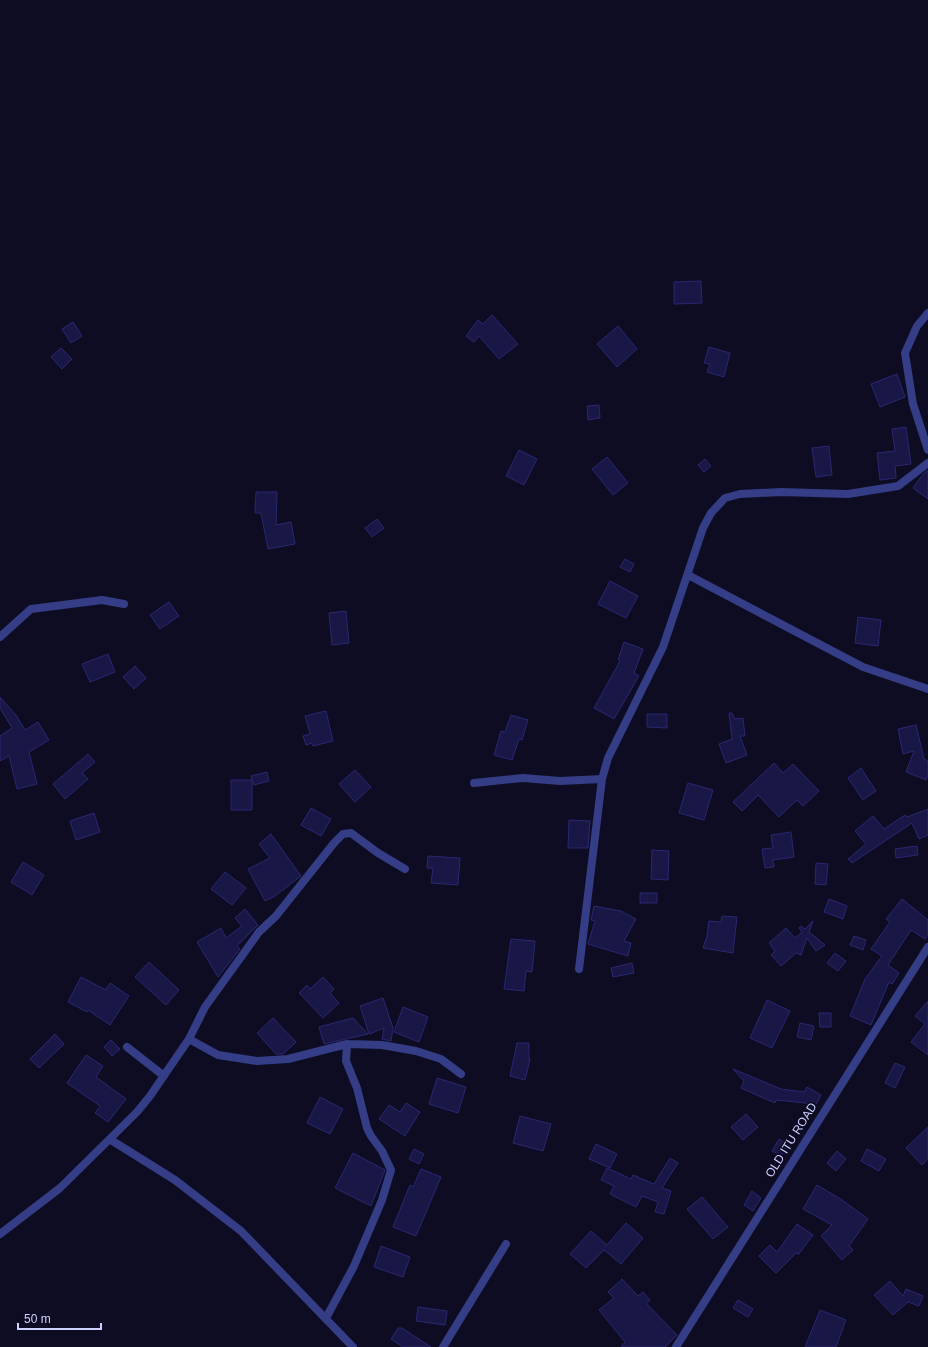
<svg xmlns="http://www.w3.org/2000/svg" width="928" height="1347" font-family="Arial,sans-serif">
  <style>
    .building { fill: #191745; stroke: #2b2772 }
    .lines { fill: none; stroke-linecap: round; stroke-linejoin: round }
    .minor { stroke: #343d85; stroke-width: 8 }
    .tertiary { stroke: #343d85; stroke-width: 8 }
    .labels { text-anchor: middle; stroke-width: 3.5; stroke-linejoin: round; paint-order: stroke }
    .street-label { font-size: 12px; fill: #ced0ff; stroke: #0d0c23 }
  </style>
  <rect width="100%" height="100%" fill="#0d0c23"/>
  <!-- building -->
  <path class="building" d="M 701,281 L 702,303 L 674,304 L 674,282 Z
    M 492,315 L 518,344 L 499,359 L 479,336 L 474,342 L 466,336 L 478,320 L 483,324 Z
    M 73,322 L 82,336 L 71,343 L 62,329 Z
    M 618,326 L 637,349 L 617,367 L 597,344 Z
    M 709,347 L 730,353 L 724,377 L 707,372 L 710,364 L 704,363 Z
    M 61,348 L 72,359 L 62,369 L 51,357 Z
    M 897,374 L 905,397 L 880,407 L 871,384 Z
    M 599,405 L 600,418 L 588,420 L 587,406 Z
    M 906,427 L 911,464 L 895,466 L 896,478 L 880,480 L 877,453 L 895,451 L 892,429 Z
    M 829,446 L 832,475 L 816,477 L 812,448 Z
    M 519,450 L 537,459 L 524,485 L 506,476 Z
    M 607,457 L 628,483 L 613,495 L 592,469 Z
    M 705,459 L 711,466 L 704,472 L 698,465 Z
    M 928,470 L 928,499 L 913,488 L 923,474 Z
    M 256,492 L 277,492 L 276,525 L 291,522 L 295,544 L 268,549 L 261,513 L 255,513 Z
    M 377,519 L 384,528 L 372,537 L 365,528 Z
    M 625,559 L 634,564 L 630,572 L 620,567 Z
    M 610,581 L 638,596 L 626,618 L 598,604 Z
    M 169,602 L 179,616 L 160,629 L 150,615 Z
    M 346,611 L 349,643 L 332,645 L 329,613 Z
    M 858,617 L 881,620 L 878,646 L 855,643 Z
    M 624,642 L 643,649 L 634,673 L 639,676 L 614,719 L 594,708 L 620,661 L 618,660 Z
    M 108,654 L 115,672 L 90,682 L 82,664 Z
    M 135,666 L 146,678 L 134,689 L 123,677 Z
    M 0,697 L 16,715 L 25,730 L 38,722 L 49,740 L 29,752 L 37,784 L 17,789 L 9,756 L 0,761 L 0,736 L 12,728 L 0,708 Z
    M 326,711 L 333,741 L 313,746 L 312,743 L 306,745 L 303,736 L 310,734 L 305,716 Z
    M 729,713 L 732,713 L 735,719 L 743,718 L 745,736 L 740,736 L 747,755 L 726,763 L 719,744 L 732,739 Z
    M 647,714 L 667,714 L 667,728 L 647,727 Z
    M 511,715 L 528,720 L 522,740 L 519,739 L 512,760 L 494,755 L 501,731 L 505,732 Z
    M 916,725 L 924,759 L 928,761 L 928,774 L 926,780 L 906,772 L 914,751 L 903,754 L 898,729 Z
    M 88,754 L 95,762 L 82,773 L 88,779 L 65,799 L 53,784 Z
    M 774,763 L 783,773 L 793,764 L 819,791 L 803,806 L 797,800 L 779,817 L 758,795 L 742,811 L 733,802 Z
    M 861,768 L 876,791 L 863,800 L 848,778 Z
    M 355,770 L 371,787 L 355,802 L 339,784 Z
    M 267,772 L 269,781 L 254,785 L 251,776 Z
    M 231,780 L 252,780 L 252,810 L 231,810 Z
    M 688,783 L 713,790 L 704,820 L 679,813 Z
    M 311,808 L 331,819 L 321,836 L 301,825 Z
    M 928,809 L 928,835 L 919,839 L 912,823 L 852,863 L 848,859 L 866,844 L 855,831 L 873,816 L 884,829 L 905,815 L 907,817 Z
    M 94,813 L 100,832 L 76,840 L 70,821 Z
    M 569,820 L 590,821 L 588,848 L 568,848 Z
    M 791,832 L 794,857 L 773,860 L 774,867 L 765,868 L 762,849 L 773,848 L 771,835 Z
    M 271,834 L 301,876 L 275,896 L 265,901 L 248,869 L 270,858 L 259,844 Z
    M 917,846 L 918,855 L 896,858 L 895,849 Z
    M 652,850 L 669,851 L 668,880 L 651,879 Z
    M 428,856 L 460,858 L 458,885 L 431,883 L 433,868 L 427,868 Z
    M 23,862 L 44,875 L 32,895 L 11,882 Z
    M 816,863 L 828,864 L 826,885 L 815,884 Z
    M 225,872 L 246,888 L 232,905 L 211,889 Z
    M 640,893 L 657,893 L 657,903 L 640,903 Z
    M 829,899 L 847,906 L 843,919 L 824,912 Z
    M 902,899 L 928,920 L 928,934 L 925,939 L 911,930 L 888,965 L 899,973 L 892,984 L 889,982 L 871,1025 L 850,1016 L 865,979 L 882,956 L 871,949 L 890,922 L 886,919 Z
    M 594,906 L 621,911 L 636,919 L 624,941 L 631,943 L 628,956 L 588,944 L 595,921 L 591,920 Z
    M 245,909 L 258,925 L 237,946 L 240,949 L 218,977 L 197,942 L 221,928 L 226,938 L 242,926 L 235,918 Z
    M 722,916 L 737,917 L 733,953 L 703,948 L 707,936 L 709,921 L 721,922 Z
    M 813,921 L 809,932 L 825,945 L 816,951 L 807,938 L 801,955 L 796,953 L 781,966 L 771,955 L 775,951 L 769,943 L 786,928 L 795,938 L 802,932 L 799,928 L 801,926 L 805,929 Z
    M 854,936 L 866,940 L 863,950 L 850,945 Z
    M 511,939 L 535,941 L 532,972 L 526,971 L 524,991 L 504,989 Z
    M 835,953 L 846,961 L 838,971 L 827,963 Z
    M 149,962 L 179,990 L 166,1005 L 135,977 Z
    M 632,963 L 634,973 L 613,977 L 611,968 Z
    M 81,977 L 106,990 L 110,983 L 129,996 L 110,1025 L 88,1010 L 87,1012 L 68,1002 Z
    M 323,977 L 334,989 L 330,993 L 339,1003 L 323,1018 L 299,993 L 307,985 L 310,989 Z
    M 383,998 L 393,1028 L 391,1041 L 382,1039 L 384,1028 L 369,1034 L 360,1006 Z
    M 767,1000 L 790,1011 L 772,1048 L 750,1038 Z
    M 928,1001 L 928,1055 L 911,1042 L 925,1024 L 915,1016 Z
    M 403,1007 L 428,1017 L 419,1042 L 394,1032 Z
    M 819,1013 L 831,1013 L 831,1027 L 820,1027 Z
    M 273,1018 L 296,1042 L 283,1054 L 276,1054 L 257,1033 Z
    M 353,1018 L 368,1034 L 324,1044 L 319,1027 Z
    M 800,1023 L 814,1026 L 811,1040 L 797,1037 Z
    M 55,1034 L 64,1044 L 39,1068 L 30,1059 Z
    M 111,1040 L 120,1049 L 112,1056 L 104,1047 Z
    M 517,1043 L 529,1043 L 529,1059 L 530,1059 L 525,1080 L 510,1076 Z
    M 86,1055 L 103,1066 L 96,1077 L 126,1099 L 108,1122 L 95,1113 L 100,1106 L 67,1083 Z
    M 895,1063 L 905,1067 L 895,1088 L 885,1083 Z
    M 733,1069 L 781,1089 L 804,1092 L 807,1087 L 821,1095 L 814,1108 L 805,1103 L 776,1100 L 775,1103 L 741,1088 L 744,1081 Z
    M 437,1078 L 466,1087 L 458,1113 L 429,1104 Z
    M 320,1097 L 343,1109 L 330,1134 L 307,1123 Z
    M 406,1103 L 420,1112 L 405,1136 L 379,1119 L 389,1105 L 400,1112 Z
    M 746,1114 L 758,1127 L 743,1140 L 731,1127 Z
    M 520,1116 L 551,1124 L 543,1151 L 513,1143 Z
    M 928,1127 L 928,1159 L 922,1165 L 906,1148 Z
    M 779,1139 L 788,1145 L 781,1156 L 772,1151 Z
    M 596,1144 L 617,1154 L 610,1168 L 589,1159 Z
    M 414,1149 L 424,1154 L 419,1164 L 409,1159 Z
    M 867,1149 L 886,1159 L 879,1171 L 861,1161 Z
    M 837,1151 L 846,1159 L 836,1171 L 827,1163 Z
    M 353,1153 L 385,1170 L 371,1206 L 335,1188 Z
    M 670,1158 L 678,1163 L 662,1188 L 671,1191 L 664,1214 L 655,1212 L 658,1202 L 642,1196 L 636,1207 L 610,1194 L 614,1186 L 601,1180 L 607,1168 L 631,1179 L 633,1175 L 654,1184 Z
    M 421,1169 L 441,1177 L 416,1236 L 393,1227 L 410,1185 L 413,1187 Z
    M 817,1185 L 842,1200 L 868,1219 L 849,1246 L 853,1250 L 842,1260 L 821,1236 L 832,1225 L 803,1209 Z
    M 752,1191 L 761,1198 L 753,1211 L 744,1205 Z
    M 702,1197 L 728,1227 L 713,1239 L 687,1209 Z
    M 626,1223 L 643,1238 L 621,1264 L 604,1250 L 586,1268 L 570,1254 L 591,1231 L 607,1245 Z
    M 797,1224 L 813,1235 L 799,1254 L 796,1253 L 776,1273 L 759,1256 L 770,1245 L 777,1252 Z
    M 381,1246 L 410,1257 L 403,1277 L 374,1267 Z
    M 622,1279 L 638,1296 L 643,1292 L 650,1300 L 646,1303 L 677,1335 L 665,1347 L 621,1347 L 625,1342 L 599,1310 L 614,1298 L 608,1292 Z
    M 890,1281 L 903,1296 L 906,1289 L 923,1296 L 919,1306 L 908,1302 L 893,1315 L 874,1295 Z
    M 738,1300 L 753,1309 L 748,1317 L 733,1308 Z
    M 418,1307 L 447,1311 L 445,1325 L 416,1321 Z
    M 820,1310 L 846,1320 L 836,1347 L 805,1347 Z
    M 398,1328 L 402,1328 L 431,1347 L 403,1347 L 391,1339 Z"/>
  <g class="lines">
    <!-- minor -->
    <path class="minor" d="M 928,313 L 917,326 L 905,353 L 913,404 L 928,450
      M 688,575 L 863,667 L 928,689
      M 0,637 L 31,609 L 102,600 L 124,604
      M 474,783 L 523,778 L 560,781 L 602,779
      M 579,969 L 602,779 L 608,758 L 663,647 L 703,528 L 711,513 L 725,498 L 740,494 L 781,492 L 848,494 L 898,486 L 928,463
      M 189,1039 L 218,1055 L 257,1061 L 288,1059 L 347,1044 L 382,1045 L 416,1051 L 441,1059 L 461,1074
      M 127,1047 L 164,1076
      M 111,1140 L 175,1180 L 241,1231 L 353,1347
      M 0,1234 L 60,1188 L 137,1112 L 150,1096 L 189,1039 L 205,1007 L 259,932 L 276,916 L 334,843 L 343,834 L 351,833 L 378,853 L 405,869
      M 326,1318 L 354,1266 L 382,1200 L 391,1170 L 382,1151 L 371,1136 L 367,1128 L 357,1088 L 346,1061 L 347,1044
      M 443,1347 L 506,1244"/>
    <!-- tertiary -->
    <path class="tertiary" d="M 676,1347 L 928,947"/>
  </g>
  <g class="labels">
    <!-- street labels -->
    <g class="street-label">
      <text transform="translate(791 1140) rotate(-58)" y="4">OLD ITU ROAD</text>
    </g>
  </g>
  <!-- scale -->
  <path d="M18 1323v6h83v-6" fill="none" stroke="#ced0ff" stroke-width="2"/>
  <text x="24" y="1323" font-size="12" fill="#ced0ff" stroke="#0d0c23" stroke-width="3" paint-order="stroke">50 m</text>
</svg>
